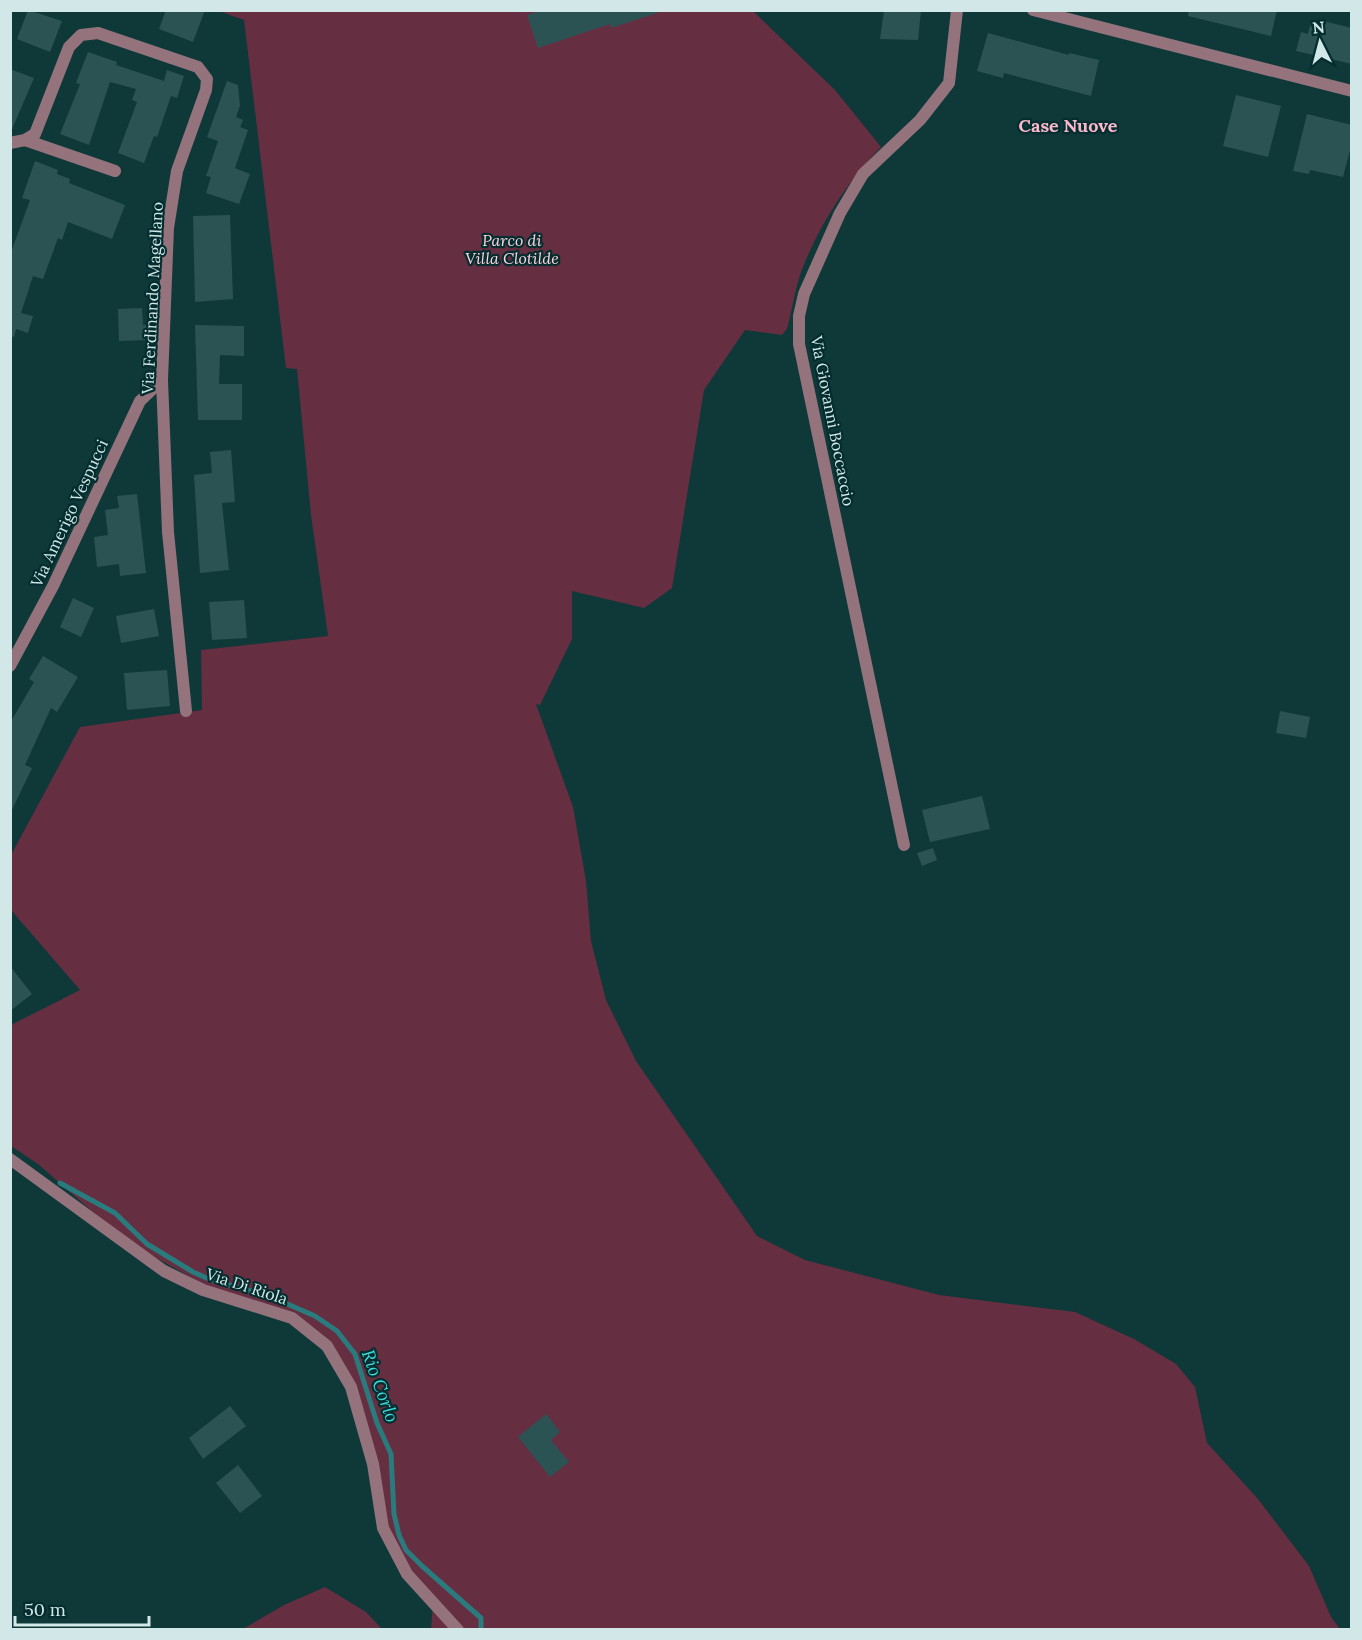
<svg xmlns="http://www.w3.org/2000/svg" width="1362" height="1640" font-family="Lora,serif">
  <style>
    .green { fill: #662e41 }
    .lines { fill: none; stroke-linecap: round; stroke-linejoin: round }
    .stream { stroke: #2a7b7d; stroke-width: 5 }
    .building { fill: #2c5353 }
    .street { stroke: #94737c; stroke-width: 12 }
    .labels { text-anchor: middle; stroke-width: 4.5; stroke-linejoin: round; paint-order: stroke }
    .park-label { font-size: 16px; font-style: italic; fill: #ffd4df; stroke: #032d2e }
    .street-label { font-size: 16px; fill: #d2e7e7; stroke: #032d2e }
    .neighbourhood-label { font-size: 18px; font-weight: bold; fill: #fcb9cc; stroke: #032d2e }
    .water-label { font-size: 18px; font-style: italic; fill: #3bd9dc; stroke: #032d2e }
  </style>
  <rect width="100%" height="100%" fill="#0f3838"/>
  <!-- green -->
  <path class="green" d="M 219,11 L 753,11 L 835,90 L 881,147 C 849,180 823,219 805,262 C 796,282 793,307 787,329 L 782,335 L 745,330 L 704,390 L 672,588 L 644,608 L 572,591 L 572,639 L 540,705 L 536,704 L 573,807 L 586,881 L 591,941 L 606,1000 L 636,1061 L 757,1236 L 805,1260 L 939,1295 L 1075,1312 L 1134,1339 L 1176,1364 L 1195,1387 L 1207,1443 L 1258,1499 L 1309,1566 L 1331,1617 L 1340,1629 L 431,1629 L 433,1603 L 380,1529 L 359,1396 L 314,1329 L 226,1297 L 126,1241 L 38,1164 L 11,1146 L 11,1025 L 80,990 L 11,910 L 11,855 L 80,727 L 202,710 L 201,650 L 328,636 L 311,515 L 297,369 L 286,368 L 244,20 Z
    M 325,1587 L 366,1612 L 382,1629 L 243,1629 L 284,1605 Z"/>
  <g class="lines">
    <!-- stream -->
    <path class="stream" d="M 60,1183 L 115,1213 L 147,1244 L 193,1272 L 211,1280 L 269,1296 L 315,1316 L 337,1331 L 355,1354 L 377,1423 L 391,1454 L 394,1514 L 399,1535 L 406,1550 L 422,1566 L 481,1618 L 481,1630"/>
  </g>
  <!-- building -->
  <path class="building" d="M 28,10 L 62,21 L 50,52 L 17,39 Z
    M 166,10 L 205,10 L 193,42 L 159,29 Z
    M 542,10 L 656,10 L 657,13 L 611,28 L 610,24 L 538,48 L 527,15 Z
    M 884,10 L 921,10 L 918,40 L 880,39 Z
    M 1189,10 L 1277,10 L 1271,36 L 1188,16 Z
    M 1319,20 L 1352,28 L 1352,64 L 1296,51 L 1301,32 L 1308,34 L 1311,21 L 1319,23 Z
    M 988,33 L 1069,55 L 1069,53 L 1099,60 L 1091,96 L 1004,73 L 1003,78 L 977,71 Z
    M 88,52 L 117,62 L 116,65 L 164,81 L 167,70 L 184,76 L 177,98 L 171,96 L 157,137 L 154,136 L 144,163 L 118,153 L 137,102 L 132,100 L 136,89 L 110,82 L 89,145 L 60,134 L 80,84 L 76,83 Z
    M 10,69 L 34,78 L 10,134 Z
    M 227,81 L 238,85 L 240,106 L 236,117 L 243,120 L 240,127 L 248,130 L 235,168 L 250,174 L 239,204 L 206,193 L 211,177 L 206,176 L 218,141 L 207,137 Z
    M 1236,95 L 1281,106 L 1268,157 L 1223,146 Z
    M 1307,114 L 1352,125 L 1352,143 L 1343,177 L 1310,170 L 1309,174 L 1293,171 Z
    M 35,161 L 58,170 L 57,174 L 70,179 L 69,183 L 125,205 L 112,239 L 68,222 L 62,240 L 58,238 L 43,279 L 33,276 L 21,313 L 33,316 L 28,333 L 16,329 L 14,337 L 10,336 L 10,255 L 30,200 L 22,198 Z
    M 230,215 L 233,299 L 195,302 L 193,216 Z
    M 142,308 L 143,325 L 148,325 L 149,340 L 119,341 L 118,309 Z
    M 195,325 L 244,326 L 244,356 L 220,355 L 219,384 L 242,384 L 242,420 L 198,420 Z
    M 231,450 L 235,502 L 222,503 L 229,570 L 200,573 L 194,475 L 212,473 L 210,452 Z
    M 137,494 L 146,573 L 120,576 L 119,564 L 97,567 L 94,537 L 108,535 L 105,510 L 119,508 L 117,496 Z
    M 73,598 L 94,608 L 81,637 L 60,627 Z
    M 244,600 L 247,638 L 212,640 L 209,602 Z
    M 154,609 L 159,636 L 121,643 L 116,616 Z
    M 43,656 L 78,677 L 57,712 L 51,708 L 25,765 L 32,768 L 10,814 L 10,723 L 34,682 L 29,679 Z
    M 167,670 L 170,706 L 127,710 L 124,673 Z
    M 1280,711 L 1310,717 L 1306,738 L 1276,733 Z
    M 982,796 L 990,829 L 930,842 L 922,810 Z
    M 933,848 L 937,860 L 922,866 L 917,853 Z
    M 10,966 L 32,994 L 10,1011 Z
    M 230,1406 L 246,1426 L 203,1459 L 189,1438 Z
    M 546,1414 L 560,1432 L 551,1440 L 569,1462 L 550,1477 L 518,1437 Z
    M 238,1465 L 262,1496 L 240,1513 L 216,1483 Z"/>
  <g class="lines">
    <!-- street -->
    <path class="street" d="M 1033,10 L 1352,91
      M 25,140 L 115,171
      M 10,143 L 25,140 L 35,134 L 69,47 L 81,35 L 98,33 L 198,67 L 207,79 L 206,90 L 177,171 L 168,228 L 162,380 L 168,532 L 186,711
      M 10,666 L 53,586 L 140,401 L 162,380
      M 904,845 L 799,344 L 799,316 L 804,294 L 840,213 L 863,174 L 920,120 L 949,83 L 957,10
      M 10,1159 L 164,1271 L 203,1290 L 292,1318 L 327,1346 L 351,1387 L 373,1464 L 383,1528 L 407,1574 L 458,1630"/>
  </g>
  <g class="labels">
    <!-- park labels -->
    <g class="park-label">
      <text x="512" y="246">Parco di<tspan x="512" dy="18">Villa Clotilde</tspan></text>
    </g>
    <!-- street labels -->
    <g class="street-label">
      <text transform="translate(152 298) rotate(-87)" y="6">Via Ferdinando Magellano</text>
      <text transform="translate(833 421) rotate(79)" y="6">Via Giovanni Boccaccio</text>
      <text transform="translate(69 513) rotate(-65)" y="6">Via Amerigo Vespucci</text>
      <text transform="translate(247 1286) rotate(18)" y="6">Via Di Riola</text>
    </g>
    <!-- neighbourhood labels -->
    <g class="neighbourhood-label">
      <text x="1068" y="132">Case Nuove</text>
    </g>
    <!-- water labels -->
    <g class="water-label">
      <text transform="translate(380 1386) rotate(70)" y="6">Rio Corlo</text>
    </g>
  </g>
  <!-- border -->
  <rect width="1362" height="1640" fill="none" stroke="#d2e7e7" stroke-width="24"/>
  <!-- north arrow -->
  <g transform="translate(1320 42) rotate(354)" stroke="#032d2e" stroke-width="4.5" paint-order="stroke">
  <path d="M0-4.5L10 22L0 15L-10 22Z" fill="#d2e7e7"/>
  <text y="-9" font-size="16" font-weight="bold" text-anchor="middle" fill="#d2e7e7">N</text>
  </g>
  <!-- scale -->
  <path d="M15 1616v9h134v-9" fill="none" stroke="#d2e7e7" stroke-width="3"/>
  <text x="24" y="1616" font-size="18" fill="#d2e7e7" stroke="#032d2e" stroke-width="4.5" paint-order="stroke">50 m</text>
</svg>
